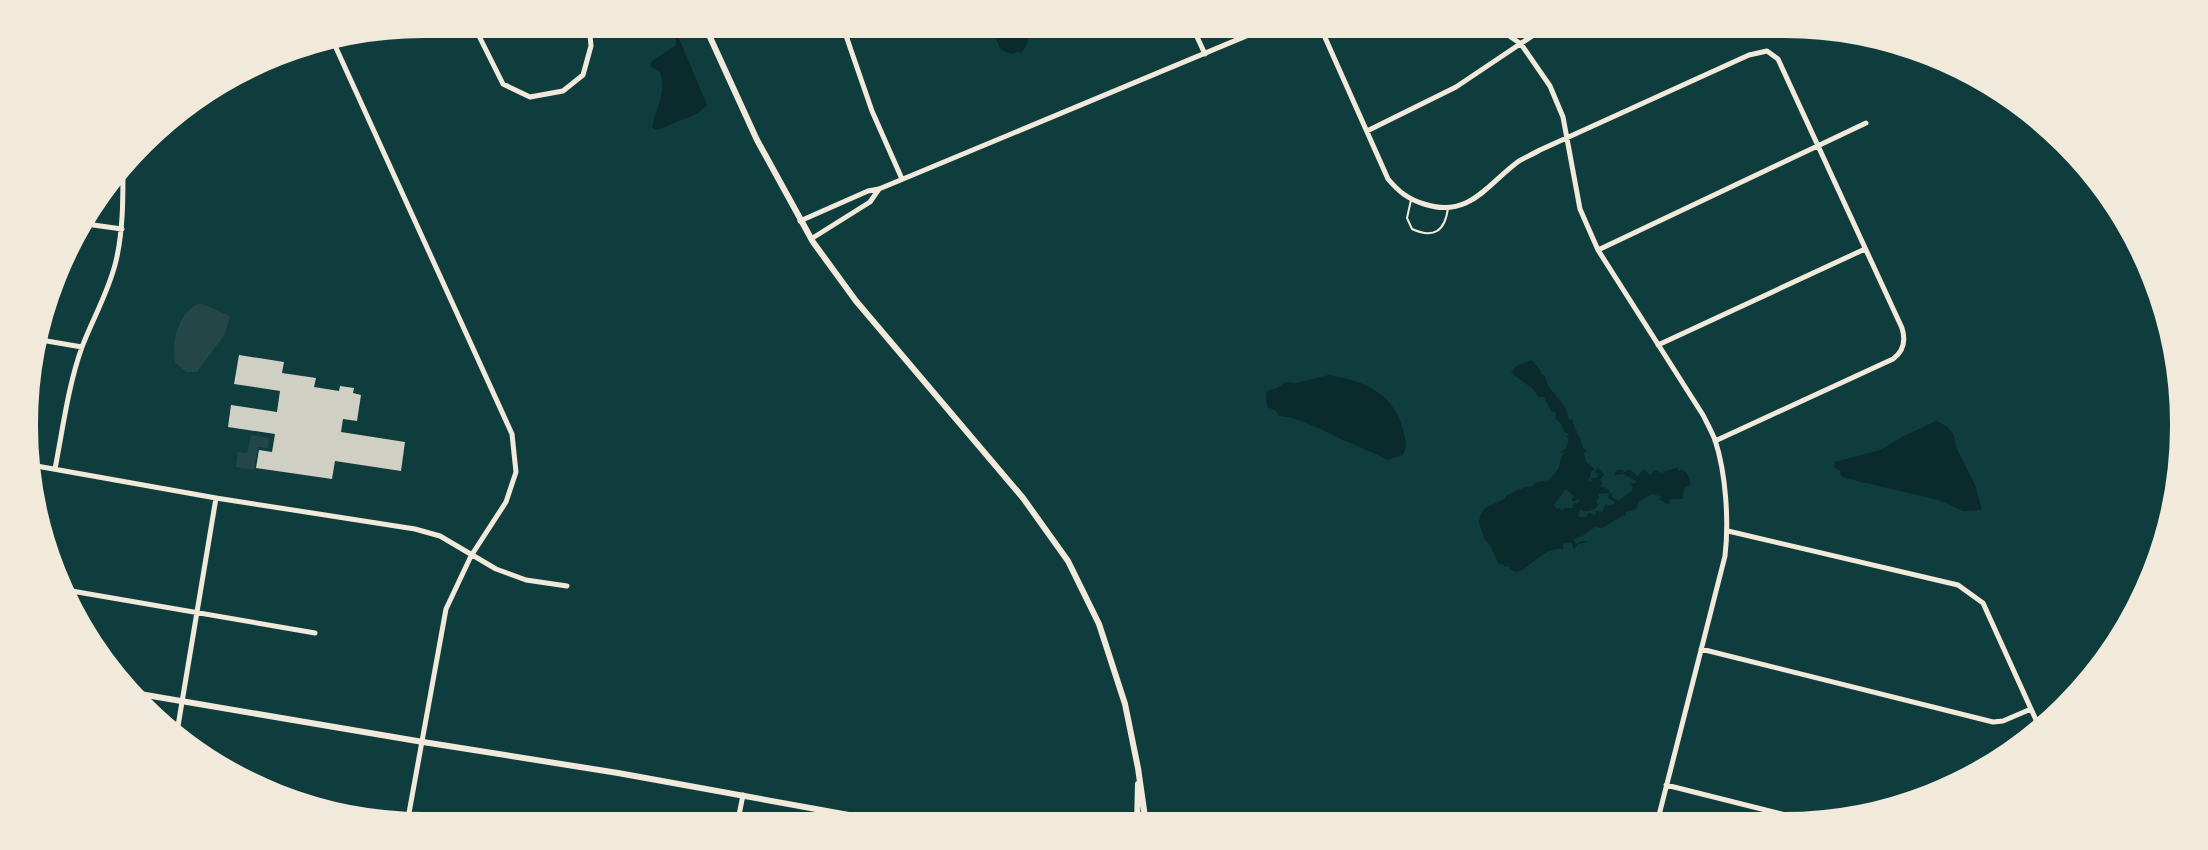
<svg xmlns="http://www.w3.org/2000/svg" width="2208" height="850" font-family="'Zilla Slab',serif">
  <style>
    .green { fill: #244646 }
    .water { fill: #0a2a2b; fill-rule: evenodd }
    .building { fill: #cfcfc3 }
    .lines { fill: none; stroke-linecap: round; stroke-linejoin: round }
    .service { stroke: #f1e9da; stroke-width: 2 }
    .minor { stroke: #f1e9da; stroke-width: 5 }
    .tertiary { stroke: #f1e9da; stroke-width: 6 }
    .rim { fill: none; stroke: #f1e9da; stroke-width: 8 }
  </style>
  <rect width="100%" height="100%" fill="#0f3d3e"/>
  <!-- green -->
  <path class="green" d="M 200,303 L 230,316 L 225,334 L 197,372 L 186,372 L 175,362 C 171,342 179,311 200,303 Z
    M 251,435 L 269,438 L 268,448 L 258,447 L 254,470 L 236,467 L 238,452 L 247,453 Z"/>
  <!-- water -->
  <path class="water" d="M 668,24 L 673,24 L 707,105 L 697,114 L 657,130 L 652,127 C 656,109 667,91 660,72 L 650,66 L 652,61 L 675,46 L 676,41 Z
    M 989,24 L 1027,24 C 1031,34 1028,46 1021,53 L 1018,52 L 1011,54 L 1001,50 Z
    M 1532,360 L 1541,371 L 1541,374 L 1545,376 C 1547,393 1567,400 1569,420 L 1572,419 C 1574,430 1582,437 1582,447 L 1588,452 L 1584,452 L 1586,462 L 1595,469 L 1590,472 L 1591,475 L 1588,481 L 1592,482 L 1591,478 L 1597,478 L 1598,474 L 1594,472 L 1598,468 L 1604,474 L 1600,480 L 1603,483 L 1600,486 L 1606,488 L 1604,490 L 1608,489 L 1610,494 L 1613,492 L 1611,496 L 1618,501 L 1632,491 L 1633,487 L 1630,484 L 1638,482 L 1623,474 L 1614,475 L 1617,470 L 1624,470 L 1622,473 L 1623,473 L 1630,469 L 1637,476 L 1644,469 L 1650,475 L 1655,470 L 1661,473 L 1678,467 L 1678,471 L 1682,469 L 1687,473 L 1691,484 L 1684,488 L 1683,499 L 1670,499 L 1669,505 L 1659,499 L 1663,497 L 1652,494 L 1639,501 L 1636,509 L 1626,512 L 1626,516 L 1624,515 L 1602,528 L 1595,527 L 1584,535 L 1574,539 L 1576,544 L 1582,541 L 1588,542 L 1578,544 L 1574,549 L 1571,542 L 1563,544 L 1563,549 C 1544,547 1534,565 1518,572 L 1513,571 L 1508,566 L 1506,567 L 1501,563 L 1499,565 L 1490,545 L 1485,540 L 1479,523 L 1480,516 L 1485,508 L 1504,499 L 1508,494 L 1510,494 L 1525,487 L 1533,486 L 1537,482 L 1549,480 L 1559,468 L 1561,457 L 1565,452 L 1560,453 L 1566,448 L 1569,439 L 1566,437 L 1569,434 L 1564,432 L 1562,425 L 1555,418 L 1556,413 L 1551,411 L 1544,397 L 1539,397 L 1532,388 L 1511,373 L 1516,366 ZM 1566,489 L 1575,497 L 1571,499 L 1574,502 L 1578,499 L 1580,500 L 1577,504 L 1574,502 L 1572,508 L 1564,508 L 1562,511 L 1560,508 L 1556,509 L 1554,505 ZM 1609,493 L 1608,498 L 1614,501 L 1614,504 L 1609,506 L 1606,504 L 1602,512 L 1596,511 L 1595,515 L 1589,513 L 1586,517 L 1578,517 L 1580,510 C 1587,512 1592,512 1598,505 L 1596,501 L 1599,498 L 1598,494 Z
    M 1329,375 C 1366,381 1395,395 1403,430 C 1405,438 1408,447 1403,455 L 1387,460 C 1373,452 1357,446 1341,439 C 1324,431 1296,416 1279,416 L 1275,410 L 1267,407 L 1266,394 L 1269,390 L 1277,388 L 1285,382 L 1296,383 Z
    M 1936,421 C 1949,425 1956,434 1956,447 L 1975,485 L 1982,510 L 1963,511 L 1938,500 L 1849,479 L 1841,476 L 1840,471 L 1834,467 L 1835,462 L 1880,450 L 1904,436 Z"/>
  <!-- building -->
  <path class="building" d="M 239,355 L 284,362 L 282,373 L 316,378 L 314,387 L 339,391 L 340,386 L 354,388 L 353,393 L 361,395 L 357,421 L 343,419 L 341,432 L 405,442 L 401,471 L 335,461 L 332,479 L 256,468 L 259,450 L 272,452 L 275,434 L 228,427 L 231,405 L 277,412 L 280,391 L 234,384 Z"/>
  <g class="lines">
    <!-- service -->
    <path class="service" d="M 1411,200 L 1407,218 L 1412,229 C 1434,239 1445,231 1448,208"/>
    <!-- minor -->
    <path class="minor" d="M 473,24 L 503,84 L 530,97 L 563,91 L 583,75 L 591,46 L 589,24
      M 842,24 L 872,111 L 902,179
      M 1191,24 L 1205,54
      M 1319,24 L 1388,179 C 1399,192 1408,199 1424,204 C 1470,219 1487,184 1519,161 C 1526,157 1533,154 1540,150 L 1749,55 L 1767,51 L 1778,59 L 1902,328 C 1906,341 1904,351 1893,359 L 1715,441
      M 1492,24 L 1521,44 L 1550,86 L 1563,117 L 1580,209 L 1598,250 L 1703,415 C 1707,423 1712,432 1715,440 C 1726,473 1729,522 1725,556 L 1657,823
      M 332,39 L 512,434 L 516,472 L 506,502 L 471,556 L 446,609 L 407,824
      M 1367,131 L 1456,87 L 1550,24
      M 800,221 L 868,191 L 879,189 L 1275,24
      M 79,223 L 122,229
      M 811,239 L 870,202 L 879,189
      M 1598,250 L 1866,123
      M 35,339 L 82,347
      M 1658,345 L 1865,249
      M 31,465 L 216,498 L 415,529 L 440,536 L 496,569 L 526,580 L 567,586
      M 55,469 C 63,428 68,386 82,347 C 93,318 109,291 116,261 C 123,231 123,200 123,169
      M 1728,531 L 1958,585 L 1983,603 L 2041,731
      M 60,589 L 315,633
      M 1701,649 L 1993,722 L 2003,721 L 2031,709
      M 176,738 L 216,498
      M 1666,785 L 1817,823
      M 737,825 L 743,795"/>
    <!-- tertiary -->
    <path class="tertiary" d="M 704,24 L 757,140 L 813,242 L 856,301 L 1023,498 L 1068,561 L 1099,624 L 1125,704 L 1138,768 L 1146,824
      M 134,693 L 423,742 L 618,773 L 904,825
      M 1137,824 L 1138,784"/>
  </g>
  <!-- crop -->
  <path d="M0 0H2208V850H0ZM424 34H1784A390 390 0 0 1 2174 424V426A390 390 0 0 1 1784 816H424A390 390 0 0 1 34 426V424A390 390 0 0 1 424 34Z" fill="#f1e9da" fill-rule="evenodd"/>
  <path class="rim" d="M424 34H1784A390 390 0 0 1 2174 424V426A390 390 0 0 1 1784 816H424A390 390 0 0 1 34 426V424A390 390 0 0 1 424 34Z"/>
</svg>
